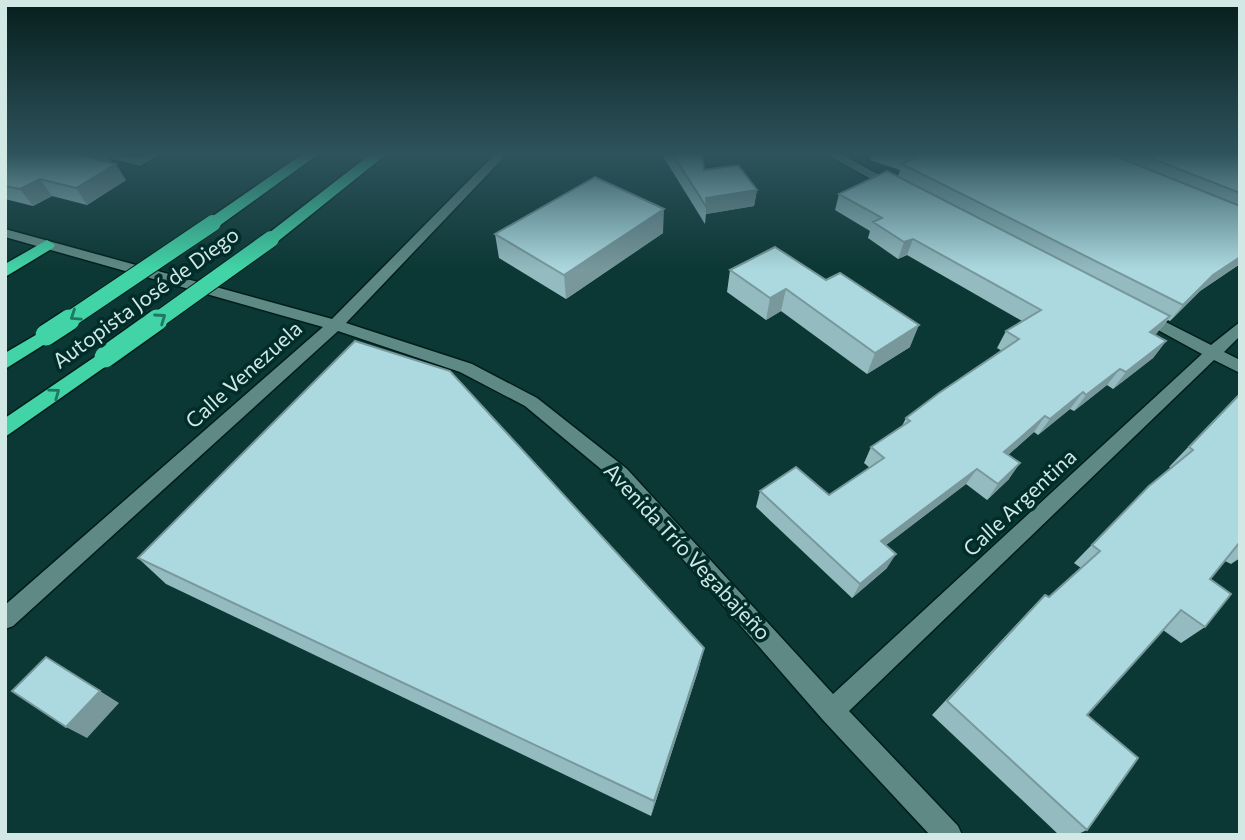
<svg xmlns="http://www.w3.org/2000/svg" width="1245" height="840" font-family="Commissioner,sans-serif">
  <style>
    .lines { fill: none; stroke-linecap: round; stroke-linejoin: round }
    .minor-casing { stroke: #001d1b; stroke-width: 3 }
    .highway-casing { stroke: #001d1b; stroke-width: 3 }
    .minor { fill: #5f8984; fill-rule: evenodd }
    .highway { fill: #42d4a7; fill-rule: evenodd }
    .highway-bridge-far1-casing { stroke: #001d1b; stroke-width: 18; stroke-linecap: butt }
    .highway-bridge-casing { stroke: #001d1b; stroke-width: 24; stroke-linecap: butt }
    .highway-bridge-far1 { stroke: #42d4a7; stroke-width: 16 }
    .highway-bridge { stroke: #42d4a7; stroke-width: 21 }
    .wall { fill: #94bbc0 }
    .shaded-wall { fill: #78989c }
    .building { fill: #acd9df; stroke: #78989c; stroke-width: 2 }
    .oneway { stroke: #1e7862 }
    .labels { text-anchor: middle; stroke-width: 7; stroke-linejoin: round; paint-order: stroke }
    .street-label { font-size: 21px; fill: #d2e8e5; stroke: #002d2a }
  </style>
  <rect width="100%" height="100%" fill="#0b3734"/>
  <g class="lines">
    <!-- minor casing -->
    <g class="minor-casing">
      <path id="minor" d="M 88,153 C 104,153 119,156 135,157 C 144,158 153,153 163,153 L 140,166 Z
        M 496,153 L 508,153 L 346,323 L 472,364 L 537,398 L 627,469 L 833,694 L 1202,354 L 1136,318 L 1133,315 L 1136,312 L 1146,312 L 1211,345 L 1240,322 L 1240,336 L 1224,352 L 1240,360 L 1240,373 L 1214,360 L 849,711 L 958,826 L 962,835 L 930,835 L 823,720 L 613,479 L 525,406 L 460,372 L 338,331 L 13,626 L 5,629 L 5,605 L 323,327 L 5,237 L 5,229 L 332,319 Z
        M 824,153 L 839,153 L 901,187 L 891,190 Z"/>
    </g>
    <!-- highway casing -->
    <g class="highway-casing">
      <path id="highway" d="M 304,153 L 320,153 L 219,226 L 207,226 L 207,220 Z
        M 372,153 L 388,153 L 277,242 L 265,242 L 265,236 Z
        M 47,240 L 55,245 L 53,248 L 5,277 L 5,264 Z
        M 46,329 L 55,335 L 53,339 L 5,369 L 5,353 Z
        M 105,350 L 112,352 L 115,357 L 112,362 L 5,437 L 5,418 Z"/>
    </g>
    <!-- minor -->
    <use href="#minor" class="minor"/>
    <!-- highway -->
    <use href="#highway" class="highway"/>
    <!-- highway-bridge-far1 casing -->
    <g class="highway-bridge-far1-casing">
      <path id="highway-bridge-far1" d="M 66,322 L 213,223
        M 155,322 L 271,239"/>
    </g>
    <!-- highway-bridge casing -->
    <g class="highway-bridge-casing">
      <path id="highway-bridge" d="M 46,335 L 69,320
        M 105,357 L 157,320"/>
    </g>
    <!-- highway-bridge-far1 -->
    <use href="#highway-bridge-far1" class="highway-bridge-far1"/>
    <!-- highway-bridge -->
    <use href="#highway-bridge" class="highway-bridge"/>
  </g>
  <!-- wall -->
  <path class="wall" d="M 5,153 L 106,153 L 111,161 L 109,162 L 126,180 L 87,205 L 52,196 L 33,206 L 5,199 Z
    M 661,153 L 702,153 L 704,170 L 757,190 L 754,206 L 706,214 L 705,224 Z
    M 868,153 L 1240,153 L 1240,264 L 1200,291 L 1170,321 L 1168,320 L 1155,335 L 1166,341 L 1153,358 L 1113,389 L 1107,385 L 1074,411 L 1070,409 L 1038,435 L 1034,432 L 1008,455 L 1009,479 L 987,500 L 966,484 L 886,545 L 887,568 L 852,598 L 756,507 L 760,491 L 829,495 L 870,468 L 864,463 L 871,447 L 902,426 L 906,418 L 1002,351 L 997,348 L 1006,331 L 1022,321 L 907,255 L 898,259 L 868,238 L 870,231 L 835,210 L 839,194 L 898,176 L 900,170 L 870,160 L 872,155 Z
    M 663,233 L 566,299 L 499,258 L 495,234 Z
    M 730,270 L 826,280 L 910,347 L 867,374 L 781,311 L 766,320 L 727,292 Z
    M 1240,393 L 1240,558 L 1231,564 L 1225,561 L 1210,579 L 1205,627 L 1181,643 L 1163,630 L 1087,715 L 1087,830 L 1076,835 L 1059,835 L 932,715 L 1028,612 L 1045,595 L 1049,597 L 1081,568 L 1074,563 L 1149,486 L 1171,468 L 1169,467 Z
    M 138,558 L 704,648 L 698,671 L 651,816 L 166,584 Z"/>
  <!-- shaded-wall -->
  <path class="shaded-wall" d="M 88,153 L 106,153 L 111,161 L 93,172 L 82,156 Z
    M 116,164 L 126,180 L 87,205 L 76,188 Z
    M 40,179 L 52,196 L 33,206 L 20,189 Z
    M 757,190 L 754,206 L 706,214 L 706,198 Z
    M 664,209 L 663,233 L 566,299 L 564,275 Z
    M 913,239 L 907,255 L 898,259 L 904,242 Z
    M 1240,257 L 1240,264 L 1200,291 L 1170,321 L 1183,305 L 1213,275 Z
    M 786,289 L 781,311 L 766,320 L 770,298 Z
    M 1170,316 L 1157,333 L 1137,348 L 1150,332 Z
    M 919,325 L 910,347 L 867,374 L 875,353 Z
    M 1166,341 L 1153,358 L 1113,389 L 1126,372 Z
    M 1120,369 L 1107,385 L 1074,411 L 1086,395 Z
    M 1083,392 L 1070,409 L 1038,435 L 1050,419 Z
    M 1045,416 L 1034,432 L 993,468 L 1004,452 Z
    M 1020,463 L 1009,479 L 987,500 L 998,484 Z
    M 977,469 L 966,484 L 873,555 L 881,541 Z
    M 896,554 L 887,568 L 852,598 L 860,584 Z
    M 704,648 L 698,671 L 651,816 L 654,801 Z
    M 46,657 L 119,703 L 87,738 L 66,727 Z"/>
  <!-- building -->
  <path class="building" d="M 5,153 L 88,153 L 82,156 L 116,164 L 76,188 L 40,179 L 20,189 L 5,186 Z
    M 672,153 L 702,153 L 704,170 L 738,165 L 757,190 L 706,198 L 707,208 Z
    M 901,153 L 1108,153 L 1240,206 L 1240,257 L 1213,275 L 1183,305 L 902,164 L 916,157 Z
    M 1138,153 L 1240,153 L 1240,193 Z
    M 887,171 L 1170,316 L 1150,332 L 1166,341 L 1126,372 L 1120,369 L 1086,395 L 1083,392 L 1050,419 L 1045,416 L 1004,452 L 1020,463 L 998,484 L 977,469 L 881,541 L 896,554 L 860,584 L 760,491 L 796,467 L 829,495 L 884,458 L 871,447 L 910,421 L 906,418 L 939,393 L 1019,339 L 1006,331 L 1041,310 L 913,239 L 904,242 L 873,222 L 882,218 L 839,194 Z
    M 595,177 L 664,209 L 564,275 L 495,234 Z
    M 775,247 L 826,280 L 840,273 L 919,325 L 875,353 L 786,289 L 770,298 L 730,270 Z
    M 355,341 L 450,371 L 704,648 L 654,801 L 138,558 Z
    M 1240,394 L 1240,542 L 1210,579 L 1231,594 L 1205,627 L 1181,610 L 1087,715 L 1138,758 L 1087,830 L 947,701 L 1045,595 L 1049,597 L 1100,551 L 1092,545 L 1149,486 L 1193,450 L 1189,447 Z
    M 46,657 L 100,691 L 66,727 L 12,691 Z"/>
  <!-- one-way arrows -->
  <defs><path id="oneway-chevron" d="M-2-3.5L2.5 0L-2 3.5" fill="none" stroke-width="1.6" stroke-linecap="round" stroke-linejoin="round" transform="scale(1.75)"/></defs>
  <g class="oneway">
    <use href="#oneway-chevron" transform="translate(75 316) rotate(146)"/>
    <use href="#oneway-chevron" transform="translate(161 318) rotate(-35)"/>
    <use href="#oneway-chevron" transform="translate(55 393) rotate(-36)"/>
  </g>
  <!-- sky -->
  <linearGradient id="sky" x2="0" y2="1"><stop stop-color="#061e1d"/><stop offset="0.57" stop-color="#2e535c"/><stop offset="1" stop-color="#2e535c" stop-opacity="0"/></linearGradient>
  <rect width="1245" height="270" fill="url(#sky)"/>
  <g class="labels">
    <!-- street labels -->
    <g class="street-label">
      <text transform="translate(146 298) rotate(-36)" y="7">Autopista José de Diego</text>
      <text transform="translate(244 375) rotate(-42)" y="7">Calle Venezuela</text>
      <text transform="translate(1020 503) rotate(-43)" y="7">Calle Argentina</text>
      <text transform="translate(687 552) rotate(47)" y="7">Avenida Trío Vegabajeño</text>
    </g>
  </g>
  <!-- border -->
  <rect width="1245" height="840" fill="none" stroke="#d2e8e5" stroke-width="14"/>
</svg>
